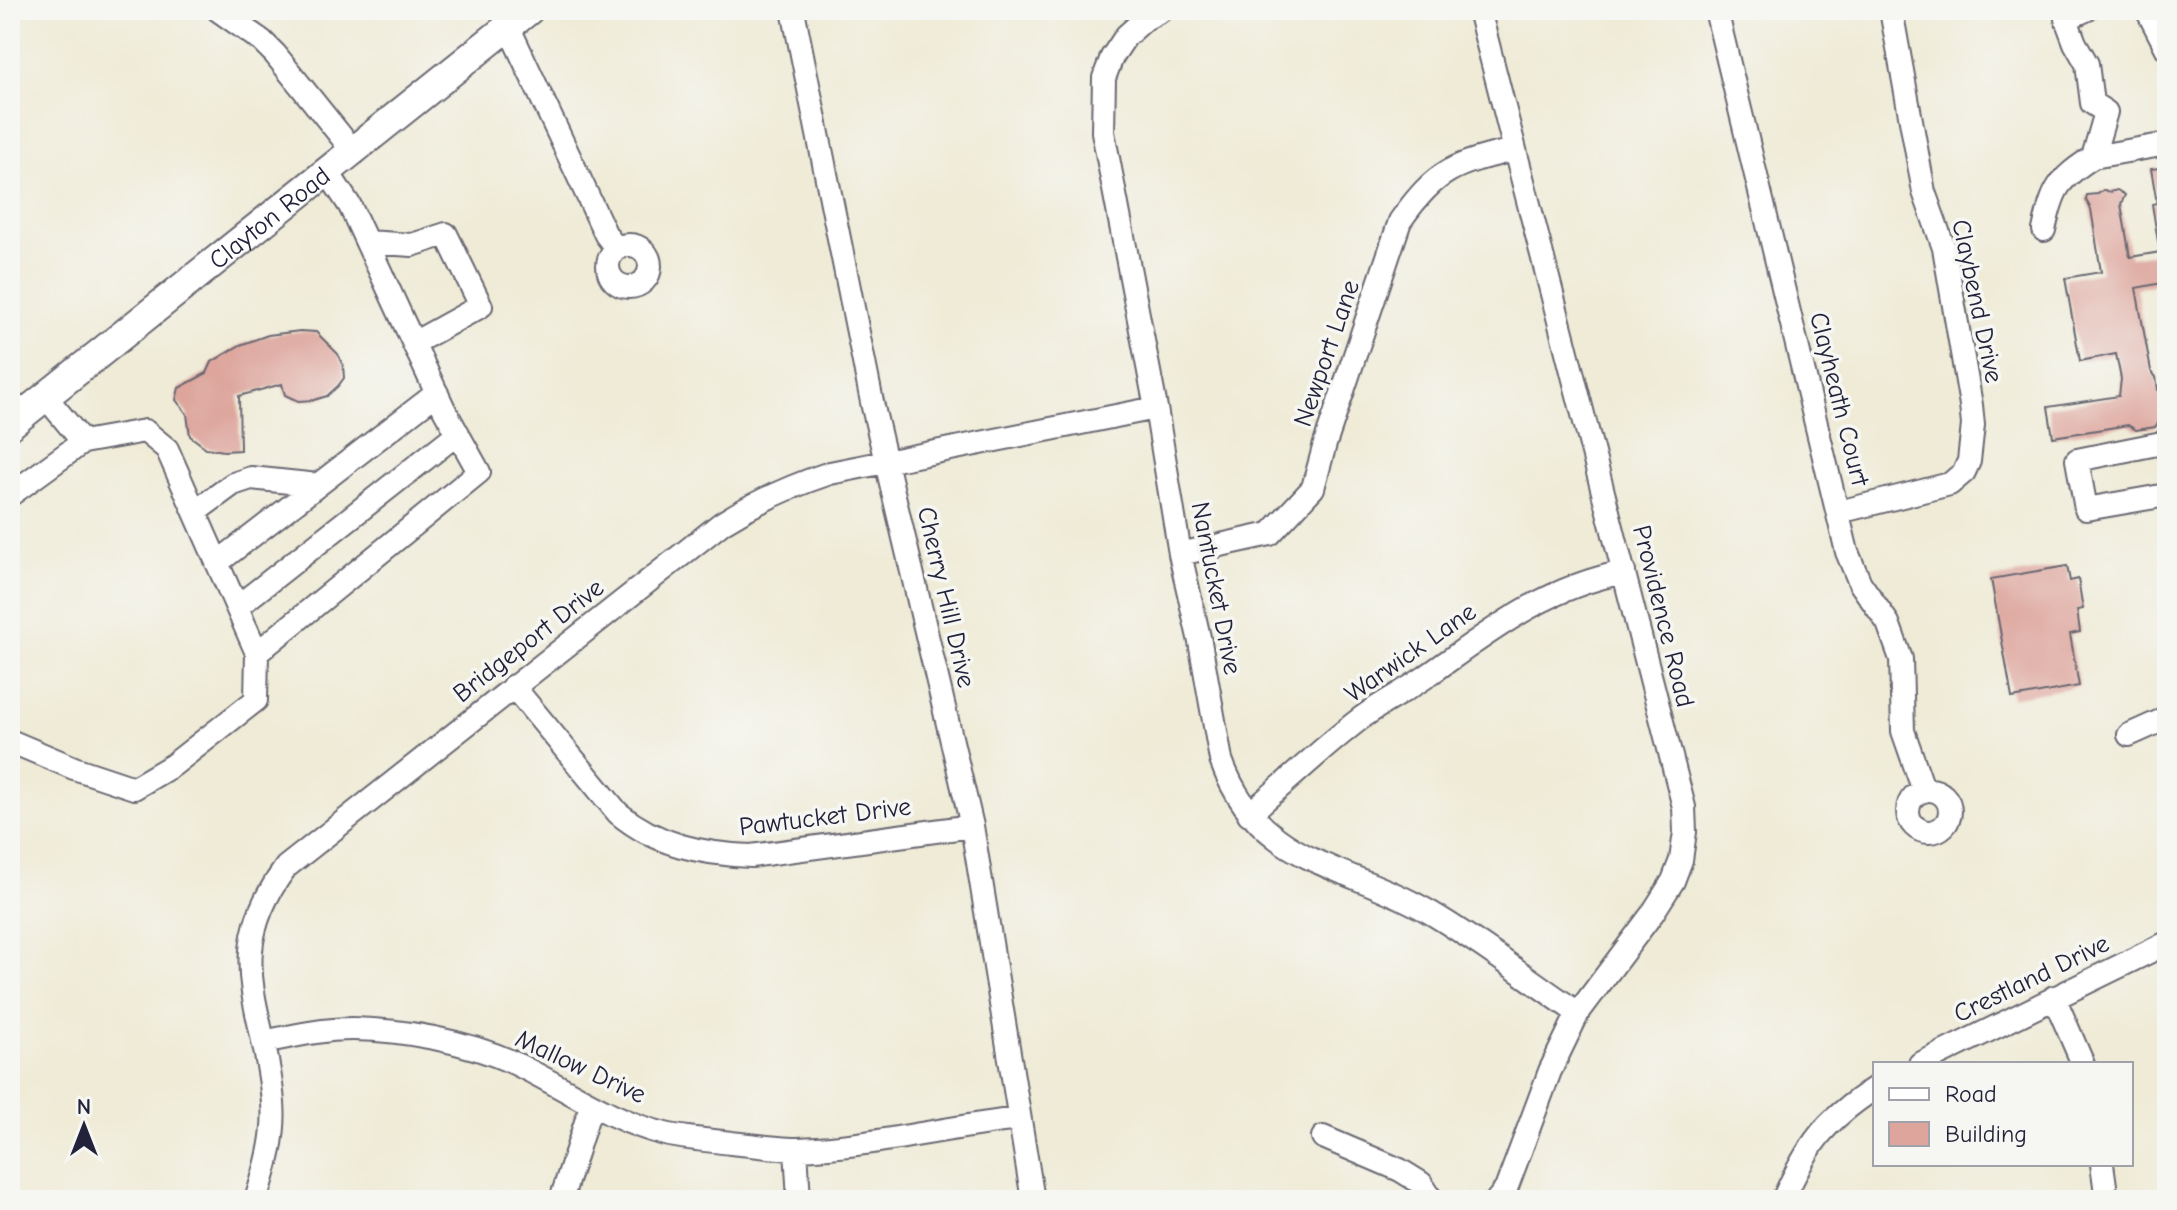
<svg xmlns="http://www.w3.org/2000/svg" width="2177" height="1210" font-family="'Comic Neue',sans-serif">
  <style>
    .building { fill: #dda59c }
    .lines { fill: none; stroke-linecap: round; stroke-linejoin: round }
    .minor-casing { stroke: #6a6872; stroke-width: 26 }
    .major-casing { stroke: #6a6872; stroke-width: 32 }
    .minor { stroke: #fff; stroke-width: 22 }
    .major { stroke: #fff; stroke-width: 28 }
    .labels { text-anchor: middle; stroke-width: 7; stroke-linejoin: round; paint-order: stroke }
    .street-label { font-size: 26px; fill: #22223b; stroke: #f6f6f2 }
  </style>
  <rect width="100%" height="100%" fill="#f6f6f2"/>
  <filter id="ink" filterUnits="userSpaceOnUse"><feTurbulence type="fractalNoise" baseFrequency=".0125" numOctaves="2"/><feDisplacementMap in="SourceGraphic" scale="16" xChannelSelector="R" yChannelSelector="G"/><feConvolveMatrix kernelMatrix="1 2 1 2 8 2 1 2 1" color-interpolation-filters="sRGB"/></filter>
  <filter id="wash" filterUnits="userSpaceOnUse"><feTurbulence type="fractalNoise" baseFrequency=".006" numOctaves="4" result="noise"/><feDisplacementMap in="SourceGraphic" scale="32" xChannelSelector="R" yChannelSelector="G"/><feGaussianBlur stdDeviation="1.8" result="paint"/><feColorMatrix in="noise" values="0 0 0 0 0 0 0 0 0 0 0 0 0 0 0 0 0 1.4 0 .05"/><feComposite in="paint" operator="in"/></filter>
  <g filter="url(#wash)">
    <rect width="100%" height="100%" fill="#efebd7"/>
    <g id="blocks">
      <!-- building -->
      <path class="building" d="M 2167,167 L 2167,247 L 2159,248 L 2152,204 L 2157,203 L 2151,169 Z
        M 2103,190 L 2110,192 L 2117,190 L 2125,195 L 2121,204 L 2130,257 L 2167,251 L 2167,282 L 2136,288 L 2151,371 L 2156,377 L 2158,390 L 2163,393 L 2167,410 L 2155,427 L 2136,430 L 2128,425 L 2053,437 L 2048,407 L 2119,396 L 2121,379 L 2116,354 L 2080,361 L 2065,278 L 2101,272 L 2091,209 L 2086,200 L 2087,195 L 2098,194 Z
        M 300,331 L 316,332 L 338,354 L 343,365 L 344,378 L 338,386 L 327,396 L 314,400 L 298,401 L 285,395 L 282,384 L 239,396 L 240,450 L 224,451 L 206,448 L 190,436 L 187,414 L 176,400 L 179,388 L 207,373 L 212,362 L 240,345 L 268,335 Z
        M 2067,566 L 2070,581 L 2078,579 L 2083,609 L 2077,610 L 2080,632 L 2070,634 L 2079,686 L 2012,698 L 1991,579 Z"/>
    </g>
  </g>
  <g filter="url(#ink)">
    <use href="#blocks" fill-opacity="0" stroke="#6a6872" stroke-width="2"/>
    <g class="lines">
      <!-- minor casing -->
      <g class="minor-casing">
        <path id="minor" d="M 218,10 L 262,41 L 275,54 L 353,151
          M 793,10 L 873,407 L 972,826 L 1033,1200
          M 1162,10 L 1145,19 L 1126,36 L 1112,57 L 1104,78 L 1103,132 L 1156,408 L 1180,554 L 1200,642 L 1221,760 C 1259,866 1346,863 1431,913 C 1482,943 1529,980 1578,1013
          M 1479,10 L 1684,807 L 1685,832 L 1681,860 L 1673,881 L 1652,914 L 1578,1013 L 1550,1071 L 1506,1189 L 1497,1200
          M 1716,10 L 1847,552 L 1860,583 L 1888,623 L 1901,659 L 1903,731 L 1924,791
          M 2147,10 L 2167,49
          M 508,26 L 606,235 L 617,249
          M 2093,157 L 2167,144
          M 2044,230 C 2053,189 2057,180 2093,157 L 2106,112 L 2092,103 L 2087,64 L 2075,43 L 2066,19 L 2086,10
          M 367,242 L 412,245 L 446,234 L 481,306 L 414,343
          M608 266a21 21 0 1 1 42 0a21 21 0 1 1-42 0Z
          M 2167,442 L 2077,460 L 2086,509 L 2167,495
          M 10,495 L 83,442
          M 195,512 L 233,484 L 251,478 L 318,485
          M 1839,512 L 1950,484 L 1964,472 L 1969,461 L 1973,425 L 1971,405 L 1944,248 L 1924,192 L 1891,10
          M 1180,554 L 1270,534 L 1313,488 L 1325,444 L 1400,221 C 1437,169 1454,164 1514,150
          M 217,563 L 437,393
          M 237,607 L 458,433
          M 257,653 L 479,472 L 444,409 L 350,206 L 327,171
          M 513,686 L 618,813 C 656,845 702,854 751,856 L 972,826
          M 2129,735 L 2167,718
          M 10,741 L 74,768 L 134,788 L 173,765 L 256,700 L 257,653 L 167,449 L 145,431 L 83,442 L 45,396
          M1908 811a21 21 0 1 1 42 0a21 21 0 1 1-42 0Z
          M 1249,814 C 1286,783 1322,748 1360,719 C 1381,703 1406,691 1427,676 C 1492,630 1544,588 1624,572
          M 2054,997 L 2083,1064
          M 263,1042 C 292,1036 322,1029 353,1029 C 404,1030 465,1041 512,1062 C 563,1086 609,1120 665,1134 C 686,1139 709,1140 731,1143 C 753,1145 775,1149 797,1149 C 872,1147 945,1127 1019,1119
          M 1920,1064 L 2167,943
          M 1323,1137 L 1400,1170 L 1421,1183 L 1432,1200
          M 796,1149 L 799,1200
          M 2102,1164 L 2107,1200
          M 256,1200 C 266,1169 276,1136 273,1103 C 266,1008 219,957 286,867 L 722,523 C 757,501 791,486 830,473 L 1156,408
          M 561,1200 L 591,1106
          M 1783,1200 C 1808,1144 1823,1122 1875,1088"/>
      </g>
      <!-- major casing -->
      <g class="major-casing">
        <g id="major">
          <path id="s1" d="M 10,425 L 529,10"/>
        </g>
      </g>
      <!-- minor -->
      <use href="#minor" class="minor"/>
      <!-- major -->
      <use href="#major" class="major"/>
    </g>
  </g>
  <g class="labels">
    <!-- street labels -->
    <g class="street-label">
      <text dy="9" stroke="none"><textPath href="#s1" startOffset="332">Clayton Road</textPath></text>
      <text transform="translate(1978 301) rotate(78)" y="9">Claybend Drive</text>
      <text transform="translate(1326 353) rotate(-71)" y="9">Newport Lane</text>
      <text transform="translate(1840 399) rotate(76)" y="9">Clayheath Court</text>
      <text transform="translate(1217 588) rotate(79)" y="9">Nantucket Drive</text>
      <text transform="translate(947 597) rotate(77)" y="9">Cherry Hill Drive</text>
      <text transform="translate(1664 616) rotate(76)" y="9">Providence Road</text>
      <text transform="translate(528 640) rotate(-38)" y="9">Bridgeport Drive</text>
      <text transform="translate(1410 652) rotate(-35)" y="9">Warwick Lane</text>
      <text transform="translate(825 816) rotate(-7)" y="9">Pawtucket Drive</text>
      <text transform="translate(2031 978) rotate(-26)" y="9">Crestland Drive</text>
      <text transform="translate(581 1066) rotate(25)" y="9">Mallow Drive</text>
    </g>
  </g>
  <!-- margin -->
  <rect width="2177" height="1210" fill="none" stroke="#f6f6f2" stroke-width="40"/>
  <!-- legend -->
  <rect x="1873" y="1062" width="260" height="104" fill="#f6f6f2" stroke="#a1a1a9" stroke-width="2"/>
  <rect x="1889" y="1088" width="40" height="12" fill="#ffffff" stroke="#a1a1a9" stroke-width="2"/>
  <text x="1945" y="1102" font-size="24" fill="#22223b">Road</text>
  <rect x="1889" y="1122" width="40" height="24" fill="#dda59c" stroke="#a1a1a9" stroke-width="2"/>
  <text x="1945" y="1142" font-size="24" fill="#22223b">Building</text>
  <!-- north arrow -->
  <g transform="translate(84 1126)" stroke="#f6f6f2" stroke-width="6" paint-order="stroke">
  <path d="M0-6L14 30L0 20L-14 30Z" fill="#22223b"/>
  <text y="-12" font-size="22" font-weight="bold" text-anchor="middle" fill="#22223b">N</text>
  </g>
</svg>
